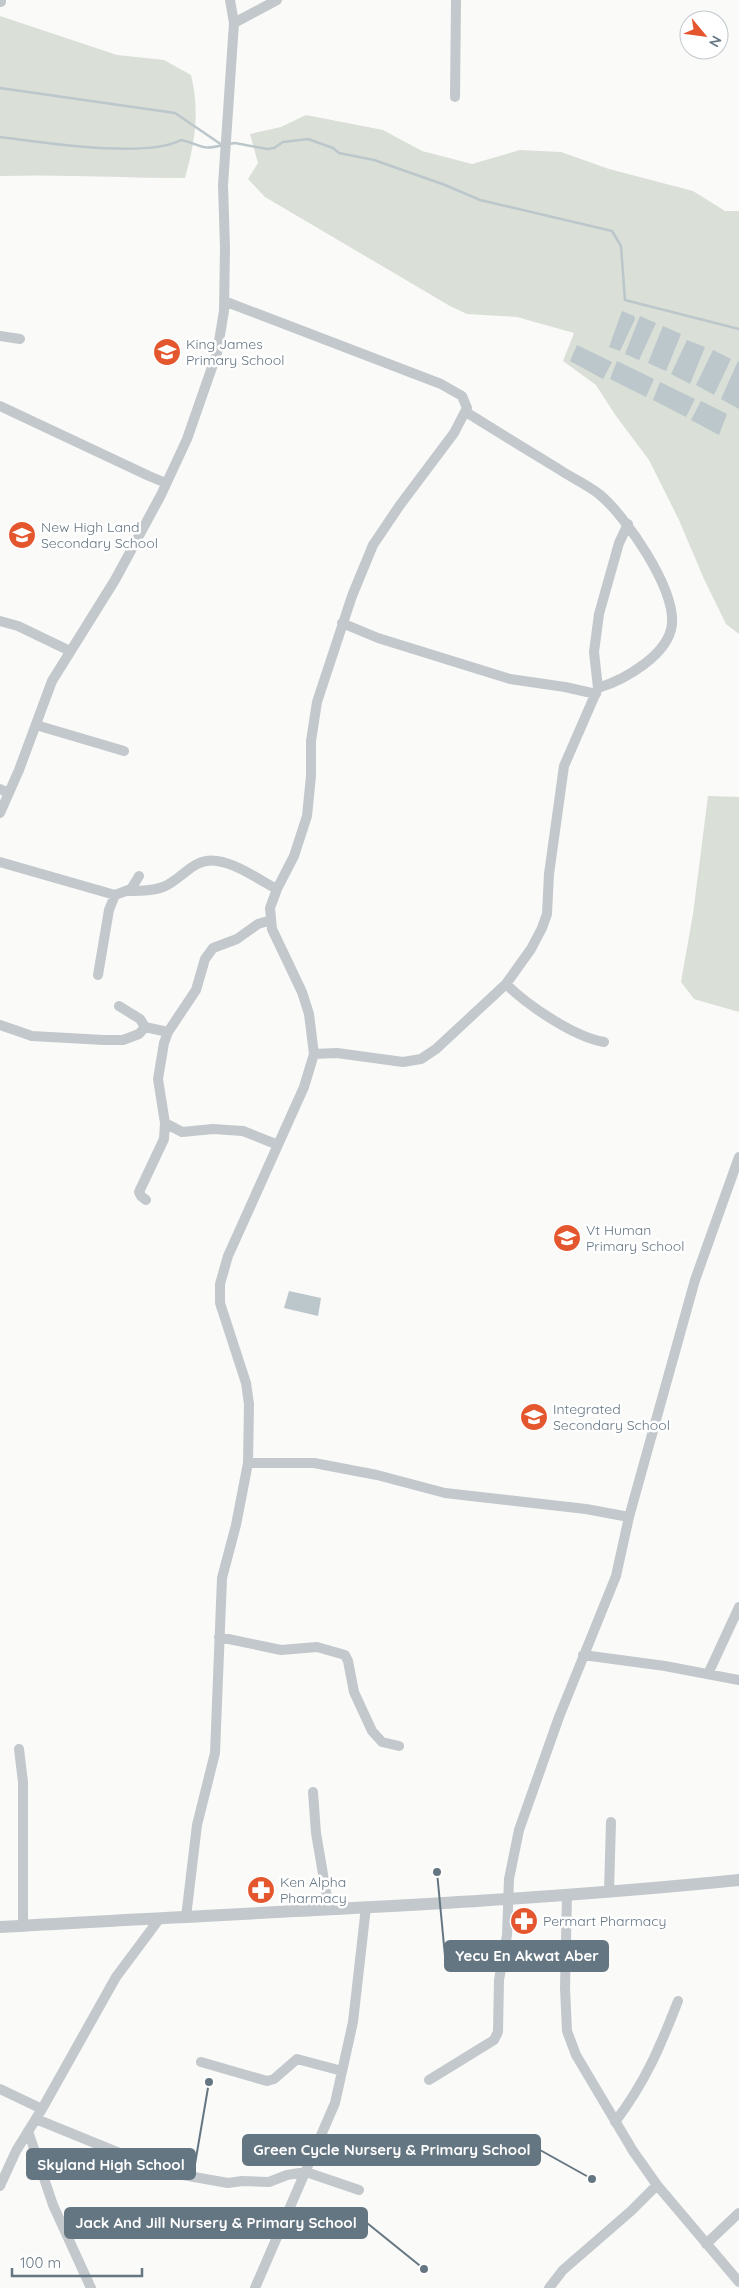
<svg xmlns="http://www.w3.org/2000/svg" width="739" height="2288" font-family="Quicksand,sans-serif">
  <style>
    .green { fill: #dadfd7 }
    .water { fill: #bbc7cb }
    .lines { fill: none; stroke-linecap: round; stroke-linejoin: round }
    .stream { stroke: #bbc7cb; stroke-width: 2.5 }
    .minor { stroke: #c3c8cc; stroke-width: 10 }
    .tertiary { stroke: #c3c8cc; stroke-width: 12 }
    .labels { text-anchor: middle; stroke-width: 5; stroke-linejoin: round; paint-order: stroke }
    .poi-label { font-size: 14px; fill: #657683; stroke: #fff; text-anchor: start }
    .leader { fill: none; stroke: #657683; stroke-width: 2 }
    .callout-dot { fill: #657683; stroke: #fff; stroke-width: 2 }
    .callout { fill: #657683; stroke: #657683; stroke-width: 2 }
    .callout-label { font-size: 15px; text-anchor: middle; font-weight: bold; fill: #fff }
  </style>
  <rect width="100%" height="100%" fill="#fafaf8"/>
  <!-- green -->
  <path class="green" d="M 0,16 L 117,55 L 164,60 L 191,75 C 200,112 195,142 185,178 C 123,178 62,174 0,176 Z
    M 306,115 L 383,130 L 422,151 L 472,164 L 520,150 L 561,152 L 609,169 L 693,191 L 725,211 L 739,211 L 739,634 L 726,624 L 704,579 L 679,520 L 649,460 L 616,416 L 596,385 L 563,361 L 574,333 L 517,317 L 467,314 L 450,306 L 265,197 L 248,179 L 258,163 L 250,134 L 281,127 Z
    M 708,796 L 739,797 L 739,1012 L 694,999 L 681,982 L 693,914 Z"/>
  <!-- water -->
  <path class="water" d="M 622,311 L 634,316 L 635,319 L 620,351 L 609,347 Z
    M 640,316 L 656,323 L 639,360 L 625,354 Z
    M 663,326 L 681,334 L 666,371 L 648,363 Z
    M 687,340 L 705,347 L 690,384 L 671,374 Z
    M 577,345 L 612,362 L 603,379 L 570,361 Z
    M 713,350 L 731,359 L 714,395 L 696,385 Z
    M 617,361 L 654,379 L 646,397 L 610,379 Z
    M 738,361 L 739,362 L 739,409 L 721,399 Z
    M 660,382 L 695,399 L 686,417 L 653,400 Z
    M 701,401 L 727,414 L 719,435 L 691,420 Z
    M 289,1291 L 321,1298 L 318,1316 L 284,1308 Z"/>
  <g class="lines">
    <!-- stream -->
    <path class="stream" d="M 0,88 L 175,113 L 222,145
      M 0,137 C 42,142 145,159 181,140 C 204,145 198,151 224,145
      M 229,144 L 235,143 L 267,149 L 274,148 L 283,142 L 308,139 L 333,148 L 339,153 L 374,160 L 445,185 L 480,200 L 612,231 L 621,246 L 625,300 L 739,329"/>
    <!-- minor -->
    <path class="minor" d="M 1,2 L 1,0
      M 234,23 L 277,0
      M 455,97 L 456,0
      M 0,336 L 20,339
      M 0,406 L 149,476 L 166,483
      M 466,412 C 496,431 526,449 557,468 C 570,477 586,484 599,494 C 626,516 675,588 672,624 C 669,655 624,680 598,688
      M 0,621 L 18,626 L 70,651
      M 342,623 L 378,638 L 510,679 L 565,687 L 596,694
      M 36,725 L 124,751
      M 0,789 L 9,793
      M 0,813 L 19,770 L 52,681 L 115,580 L 161,495 L 187,439 L 217,353 L 224,311 L 225,248 L 223,185 L 234,23 L 230,0
      M 0,862 L 115,895 L 131,889 L 139,876
      M 128,891 C 139,891 153,891 163,887 C 183,879 193,857 217,861 C 238,864 259,880 277,889
      M 271,920 L 258,924 L 237,939 L 213,948 L 205,959 L 196,990 L 168,1032 L 164,1043 L 158,1079 L 165,1123 L 182,1132 L 213,1129 L 243,1131 L 278,1145
      M 98,975 L 109,910 L 115,895
      M 506,984 C 527,1005 574,1037 604,1042
      M 119,1006 L 140,1019 L 145,1027 L 168,1032
      M 0,1025 L 32,1036 L 104,1040 L 123,1040 L 139,1034 L 145,1027
      M 314,1054 L 337,1053 L 403,1062 L 421,1059 L 436,1049 L 506,984 L 531,949 L 542,928 L 547,914 L 549,874 L 564,766 L 598,688 L 594,652 L 599,614 L 619,543 L 628,524
      M 146,1200 L 141,1196 L 139,1192 L 164,1139 L 165,1123
      M 248,1463 L 314,1463 L 377,1475 L 445,1493 L 586,1509 L 629,1517
      M 219,1637 L 281,1650 L 317,1647 L 345,1655 L 348,1661 L 354,1692 L 372,1731 L 382,1742 L 399,1746
      M 583,1655 L 665,1666 L 739,1680
      M 708,1674 L 739,1607
      M 19,1749 L 23,1782 L 23,1926
      M 313,1792 L 316,1833 L 329,1909
      M 609,1891 L 611,1822
      M 567,1894 L 565,1988 L 567,2031 L 576,2055 L 633,2151 L 657,2185 L 739,2282
      M 186,1917 L 197,1825 L 215,1753 L 222,1578 L 236,1525 L 248,1463 L 249,1404 L 246,1383 L 220,1303 L 220,1284 L 228,1256 L 304,1087 L 314,1054 L 309,1014 L 302,992 L 272,929 L 270,908 L 277,889 L 294,856 L 307,816 L 311,776 L 311,741 L 317,702 L 352,596 L 373,545 L 400,505 L 454,433 L 467,408 L 462,396 L 441,384 L 224,301
      M 500,1967 L 537,1967
      M 201,2062 L 267,2081 L 274,2079 L 297,2059 L 342,2071
      M 429,2080 L 494,2040 L 498,2032 L 499,1980 L 507,1935 L 509,1879 L 519,1830 L 559,1717 L 616,1576 L 629,1517 L 695,1280 L 739,1157
      M 0,2089 L 42,2109
      M 36,2119 L 166,2172 L 228,2183 L 242,2181 L 269,2182 L 287,2175 L 306,2172 L 359,2190
      M 615,2122 C 646,2081 660,2047 678,2001
      M 28,2131 L 53,2205 L 91,2288
      M 0,2186 L 16,2151 L 42,2109 L 116,1977 L 160,1918
      M 706,2244 L 739,2213
      M 255,2288 L 335,2103 L 353,2022 L 366,1907
      M 549,2288 L 563,2270 L 631,2211 L 657,2185"/>
    <!-- tertiary -->
    <path class="tertiary" d="M 0,1927 C 246,1912 493,1905 739,1880"/>
  </g>
  <!-- icons -->
  <defs>
    <g id="school-disc" transform="scale(1.4375)"><circle r="9.5" fill="#e4572e" stroke="#fff"/><path d="M0-5L7-2L0 1L-7-2ZM-4 1L0 2.5L4 1V4Q0 6-4 4Z" fill="#fff"/></g>
    <g id="pharmacy-disc" transform="scale(1.4375)"><circle r="9.5" fill="#e4572e" stroke="#fff"/><path d="M-2-6h4v4h4v4h-4v4h-4v-4h-4v-4h4Z" fill="#fff"/></g>
  </defs>
  <g fill-rule="evenodd">
    <use href="#school-disc" x="167" y="352"/>
    <use href="#school-disc" x="22" y="535"/>
    <use href="#school-disc" x="567" y="1238"/>
    <use href="#school-disc" x="534" y="1417"/>
    <use href="#pharmacy-disc" x="261" y="1890"/>
    <use href="#pharmacy-disc" x="524" y="1921"/>
  </g>
  <g class="labels">
    <!-- poi labels -->
    <g class="poi-label">
      <text x="186" y="349">King James<tspan x="186" dy="16">Primary School</tspan></text>
      <text x="41" y="532">New High Land<tspan x="41" dy="16">Secondary School</tspan></text>
      <text x="586" y="1235">Vt Human<tspan x="586" dy="16">Primary School</tspan></text>
      <text x="553" y="1414">Integrated<tspan x="553" dy="16">Secondary School</tspan></text>
      <text x="280" y="1887">Ken Alpha<tspan x="280" dy="16">Pharmacy</tspan></text>
      <text x="543" y="1926">Permart Pharmacy</text>
    </g>
  </g>
  <!-- callouts -->
  <path class="leader" d="M437 1872L445 1956M592 2179L540 2150M209 2082L195 2164M424 2269L367 2223"/>
  <g class="callout-dot">
    <circle cx="437" cy="1872" r="5"/>
    <circle cx="592" cy="2179" r="5"/>
    <circle cx="209" cy="2082" r="5"/>
    <circle cx="424" cy="2269" r="5"/>
  </g>
  <g class="callout">
    <rect x="445" y="1941" width="163" height="30" rx="5"/>
    <rect x="243" y="2135" width="297" height="30" rx="5"/>
    <rect x="27" y="2149" width="168" height="30" rx="5"/>
    <rect x="65" y="2208" width="302" height="30" rx="5"/>
  </g>
  <g class="callout-label">
    <text x="527" y="1961">Yecu En Akwat Aber</text>
    <text x="392" y="2155">Green Cycle Nursery &amp; Primary School</text>
    <text x="111" y="2170">Skyland High School</text>
    <text x="216" y="2228">Jack And Jill Nursery &amp; Primary School</text>
  </g>
  <!-- north arrow -->
  <g transform="translate(704 35) rotate(119)"><circle r="24" fill="#ffffff" stroke="#c1c8cd"/>
  <path d="M0-4L9 19L0 12L-9 19Z" fill="#e4572e"/>
  <text y="-8" font-size="14" font-weight="bold" text-anchor="middle" fill="#657683">N</text>
  </g>
  <!-- scale -->
  <path d="M12 2268v8h130v-8" fill="none" stroke="#657683" stroke-width="2.5"/>
  <text x="20" y="2268" font-size="15" fill="#657683" stroke="#ffffff" stroke-width="4" paint-order="stroke">100 m</text>
</svg>
